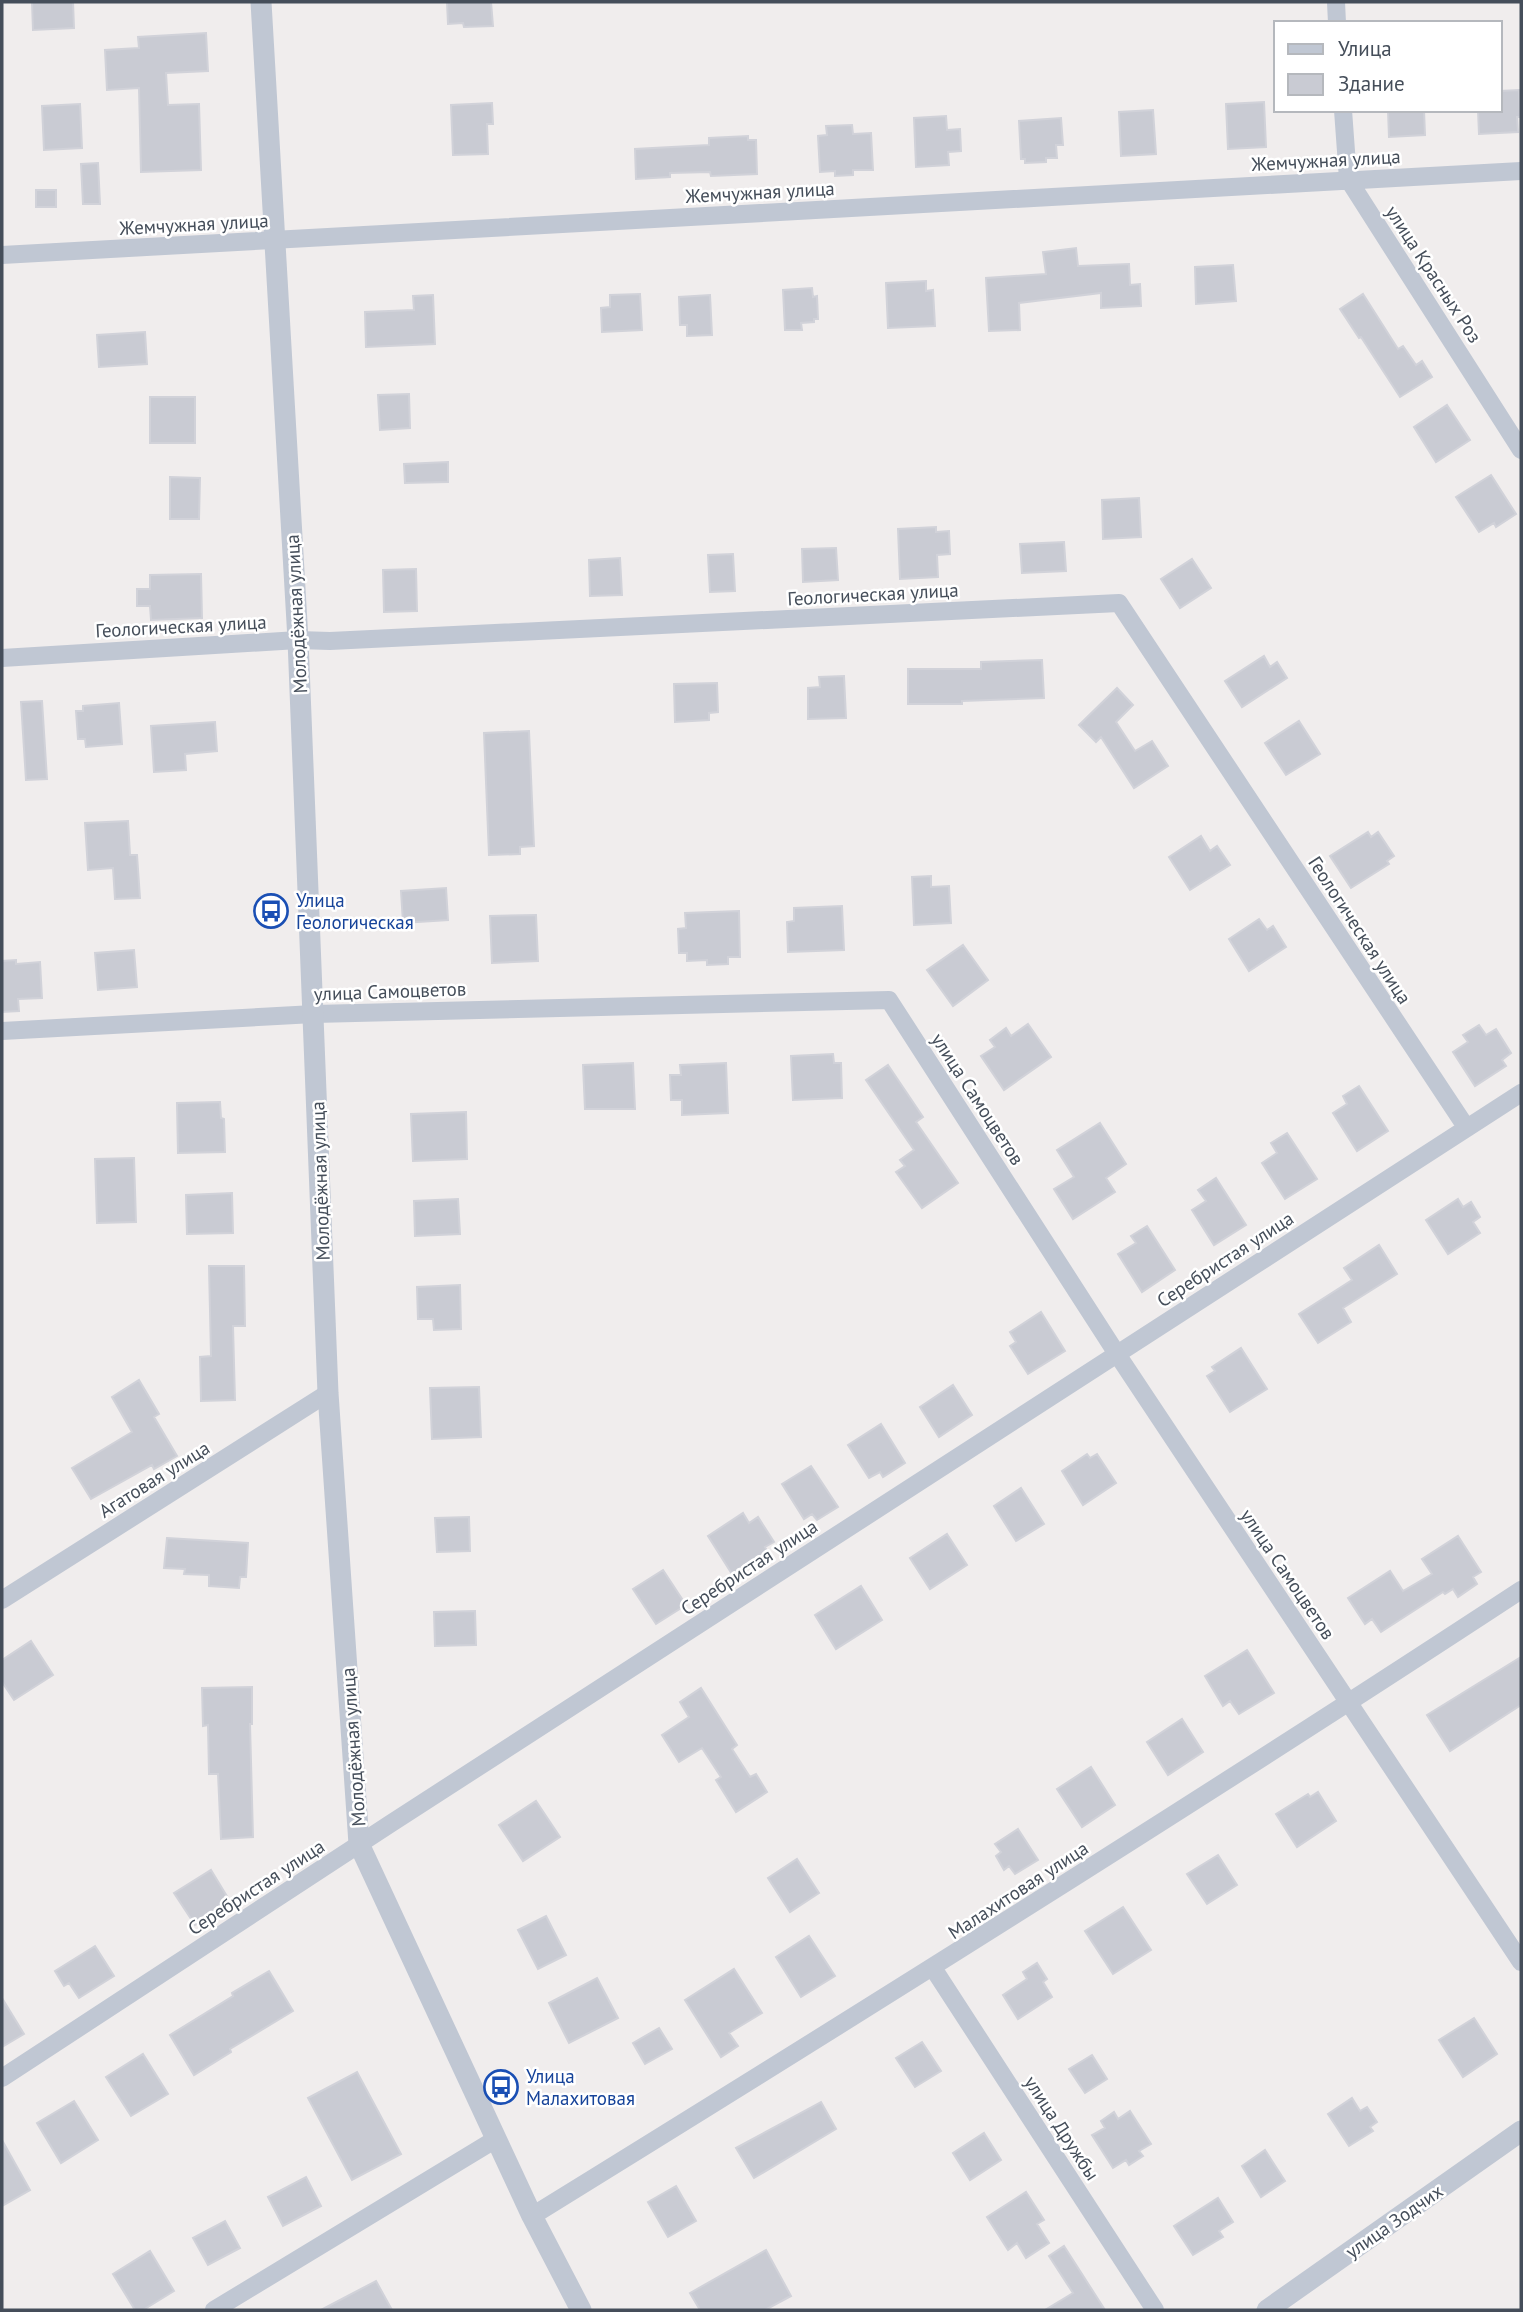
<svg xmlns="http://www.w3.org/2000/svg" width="1523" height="2312" font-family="'PT Sans',sans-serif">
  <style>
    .building { fill: #c9cbd3; stroke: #d1d2d9; stroke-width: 2 }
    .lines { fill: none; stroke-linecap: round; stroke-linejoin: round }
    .minor { stroke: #c0c7d3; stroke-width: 18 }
    .tertiary { stroke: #c0c7d3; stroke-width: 21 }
    .labels { text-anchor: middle; stroke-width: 5; stroke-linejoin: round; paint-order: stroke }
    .street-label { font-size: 19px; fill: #454e5a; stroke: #fff }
    .transit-label { font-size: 19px; fill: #164399; stroke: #fff; text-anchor: start }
  </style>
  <rect width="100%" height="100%" fill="#f0eded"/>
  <!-- building -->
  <path class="building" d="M 32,2 L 73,2 L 74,28 L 33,30 Z
    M 447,2 L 491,2 L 493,26 L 464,27 L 463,23 L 448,24 Z
    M 206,33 L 208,71 L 166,73 L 168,105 L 199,104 L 201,170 L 141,172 L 139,88 L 107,90 L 105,50 L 139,48 L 138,37 Z
    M 1519,90 L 1520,117 L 1517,117 L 1518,132 L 1479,134 L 1478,110 L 1500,110 L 1500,91 Z
    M 1264,102 L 1266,147 L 1228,149 L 1226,104 Z
    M 492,103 L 493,124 L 487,124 L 488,154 L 453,155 L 451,105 Z
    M 80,104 L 82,148 L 44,150 L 42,106 Z
    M 1153,110 L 1156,154 L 1121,156 L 1119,112 Z
    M 1388,110 L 1424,110 L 1425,135 L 1389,137 Z
    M 946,116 L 947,130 L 960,129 L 961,151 L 948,152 L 949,165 L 916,167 L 914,118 Z
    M 1061,118 L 1063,145 L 1056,145 L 1057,158 L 1046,158 L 1046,162 L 1025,163 L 1025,159 L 1021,159 L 1019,121 Z
    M 852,125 L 853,134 L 871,133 L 873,170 L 853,170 L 853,175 L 835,176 L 835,171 L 820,172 L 818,136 L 827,135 L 826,126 Z
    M 748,136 L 748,140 L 756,140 L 757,174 L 711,176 L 710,172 L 670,173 L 670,177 L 636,179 L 635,149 L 709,145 L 709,138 Z
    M 98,163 L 100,204 L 83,204 L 81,164 Z
    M 36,190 L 56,190 L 56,207 L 36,207 Z
    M 1076,248 L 1078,266 L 1129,264 L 1130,285 L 1140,284 L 1141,306 L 1101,308 L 1101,293 L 1019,303 L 1020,330 L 989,331 L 986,278 L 1046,274 L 1043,252 Z
    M 1233,265 L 1236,301 L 1196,304 L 1195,267 Z
    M 926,281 L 926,291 L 933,290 L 935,326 L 888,328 L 886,283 Z
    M 812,288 L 813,297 L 817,296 L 818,319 L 814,319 L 814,322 L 801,323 L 802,330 L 785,330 L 783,290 Z
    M 640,294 L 642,330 L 602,332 L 601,308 L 610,307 L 610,295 Z
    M 1363,294 L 1398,349 L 1403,346 L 1416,365 L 1422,361 L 1432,377 L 1400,397 L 1361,337 L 1359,338 L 1340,309 Z
    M 433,295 L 435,344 L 366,347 L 365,312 L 414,310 L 413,296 Z
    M 710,295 L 712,335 L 687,336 L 687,325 L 680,325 L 679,297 Z
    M 145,332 L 147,364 L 99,367 L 97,335 Z
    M 409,394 L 410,428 L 380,430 L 378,395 Z
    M 150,397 L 195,397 L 195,443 L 150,443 Z
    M 1447,405 L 1470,440 L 1436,462 L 1414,427 Z
    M 448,462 L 448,482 L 405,483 L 404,464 Z
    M 1491,475 L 1516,514 L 1496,527 L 1494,523 L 1479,532 L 1456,497 Z
    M 170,477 L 200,478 L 199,519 L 170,519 Z
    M 1139,498 L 1141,537 L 1103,539 L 1102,500 Z
    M 936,527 L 936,532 L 949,531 L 950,554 L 937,555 L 938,577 L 900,579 L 898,529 Z
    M 1064,542 L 1066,571 L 1022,573 L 1020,544 Z
    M 836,548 L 838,580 L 803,582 L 802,549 Z
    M 733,554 L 735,591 L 710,592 L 708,555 Z
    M 620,558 L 622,595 L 590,596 L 589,560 Z
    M 1192,559 L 1211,588 L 1180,608 L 1161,579 Z
    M 416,569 L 417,611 L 384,612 L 383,570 Z
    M 201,574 L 202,618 L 151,620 L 150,606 L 137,606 L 137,589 L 150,589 L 150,575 Z
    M 1264,656 L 1270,667 L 1277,662 L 1287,678 L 1242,707 L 1225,681 Z
    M 1042,660 L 1044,698 L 962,701 L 962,704 L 908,704 L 908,669 L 981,669 L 981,662 Z
    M 844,676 L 846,718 L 808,719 L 808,688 L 820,687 L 819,677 Z
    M 717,683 L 718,712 L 709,713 L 709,720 L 675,722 L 674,684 Z
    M 1117,688 L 1133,705 L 1116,722 L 1135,751 L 1152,741 L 1168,766 L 1134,788 L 1101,737 L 1096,742 L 1079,725 Z
    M 42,701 L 47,779 L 26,780 L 21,702 Z
    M 119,703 L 122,744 L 86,747 L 85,739 L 78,739 L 76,711 L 83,711 L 83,706 Z
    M 1299,721 L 1320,754 L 1286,775 L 1265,743 Z
    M 215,722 L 217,751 L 185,754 L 186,770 L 154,772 L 151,726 Z
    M 529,731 L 534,846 L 520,847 L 520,854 L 489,855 L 484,733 Z
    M 128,821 L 130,855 L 137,855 L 140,898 L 115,899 L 113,868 L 88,870 L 85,823 Z
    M 1368,832 L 1371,837 L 1378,832 L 1394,856 L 1387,861 L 1389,864 L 1351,888 L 1330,856 Z
    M 1201,836 L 1210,851 L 1217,846 L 1230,865 L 1190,890 L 1169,857 Z
    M 931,876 L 931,887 L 949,886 L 951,923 L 914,925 L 912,877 Z
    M 446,888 L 448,920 L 403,923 L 401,891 Z
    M 842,906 L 844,950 L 788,952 L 787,922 L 794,921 L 794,908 Z
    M 739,911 L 740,957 L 728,957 L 728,964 L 707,965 L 707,960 L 687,961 L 687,953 L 679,953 L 678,929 L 686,928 L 685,913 Z
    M 536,915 L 538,961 L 492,963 L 490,916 Z
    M 1259,919 L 1267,930 L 1273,926 L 1286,947 L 1249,971 L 1229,939 Z
    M 963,945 L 988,980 L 953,1006 L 927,970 Z
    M 134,950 L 137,987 L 98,990 L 95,953 Z
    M 16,960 L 16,964 L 40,962 L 42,998 L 18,999 L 19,1011 L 2,1012 L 2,961 Z
    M 1028,1024 L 1051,1057 L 1004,1090 L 981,1056 L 995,1047 L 990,1040 L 1006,1028 L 1011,1036 Z
    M 1479,1025 L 1486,1035 L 1496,1029 L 1511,1053 L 1502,1060 L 1506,1066 L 1475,1086 L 1453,1052 L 1468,1042 L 1463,1035 Z
    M 833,1054 L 834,1063 L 841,1063 L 842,1098 L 793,1100 L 791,1056 Z
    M 633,1063 L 635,1109 L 585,1109 L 583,1065 Z
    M 726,1063 L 728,1113 L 682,1115 L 682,1100 L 671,1100 L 670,1075 L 681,1075 L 680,1065 Z
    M 888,1065 L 923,1117 L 916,1122 L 958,1183 L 922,1208 L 896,1172 L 905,1166 L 900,1160 L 914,1150 L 866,1080 Z
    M 1359,1086 L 1388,1131 L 1357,1151 L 1333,1113 L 1347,1104 L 1343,1096 Z
    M 220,1102 L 221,1118 L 224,1119 L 225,1152 L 178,1153 L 177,1103 Z
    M 466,1112 L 467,1159 L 413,1161 L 411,1114 Z
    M 1100,1123 L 1126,1164 L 1106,1178 L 1115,1192 L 1073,1219 L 1054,1189 L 1074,1177 L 1057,1150 Z
    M 1287,1133 L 1317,1179 L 1285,1199 L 1262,1163 L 1277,1153 L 1271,1143 Z
    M 134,1158 L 136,1222 L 97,1223 L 95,1159 Z
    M 1216,1178 L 1246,1225 L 1214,1245 L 1192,1210 L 1206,1201 L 1198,1190 Z
    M 232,1193 L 233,1233 L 187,1234 L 186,1195 Z
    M 458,1199 L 460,1234 L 415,1236 L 414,1201 Z
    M 1458,1199 L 1463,1207 L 1471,1202 L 1480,1217 L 1473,1222 L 1480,1233 L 1448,1254 L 1426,1220 Z
    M 1147,1226 L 1175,1270 L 1142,1292 L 1118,1254 L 1136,1243 L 1131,1236 Z
    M 1379,1245 L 1397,1274 L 1343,1308 L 1351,1322 L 1318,1343 L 1299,1314 L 1352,1280 L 1344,1268 Z
    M 209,1266 L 244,1266 L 245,1326 L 233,1326 L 235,1400 L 201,1401 L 200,1357 L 211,1356 Z
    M 460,1285 L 461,1329 L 434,1330 L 433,1319 L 418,1319 L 417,1287 Z
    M 1041,1312 L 1065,1351 L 1028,1374 L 1010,1346 L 1016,1342 L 1010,1332 Z
    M 1241,1348 L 1267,1389 L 1230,1412 L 1207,1376 L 1215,1371 L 1212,1367 Z
    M 139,1380 L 159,1414 L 154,1417 L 177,1456 L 154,1469 L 152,1465 L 91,1499 L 72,1468 L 132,1432 L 112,1397 Z
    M 953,1385 L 972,1415 L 939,1437 L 920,1407 Z
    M 479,1387 L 481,1437 L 432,1439 L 430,1388 Z
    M 881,1424 L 905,1463 L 883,1477 L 880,1472 L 869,1478 L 848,1445 Z
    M 1087,1454 L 1090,1458 L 1097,1454 L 1116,1483 L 1083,1505 L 1062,1471 Z
    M 811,1466 L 838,1507 L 817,1520 L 812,1514 L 804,1519 L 782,1484 Z
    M 1021,1488 L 1044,1524 L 1016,1541 L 994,1506 Z
    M 743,1513 L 749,1523 L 758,1517 L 774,1542 L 765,1547 L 767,1551 L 732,1574 L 708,1536 Z
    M 469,1517 L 470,1551 L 437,1552 L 435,1518 Z
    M 947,1534 L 967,1565 L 930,1589 L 910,1558 Z
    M 1458,1536 L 1481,1572 L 1473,1577 L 1477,1584 L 1458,1597 L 1453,1589 L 1445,1594 L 1443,1592 L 1381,1632 L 1372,1619 L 1365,1624 L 1348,1598 L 1390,1571 L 1403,1591 L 1432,1574 L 1422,1559 Z
    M 167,1538 L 248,1543 L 246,1577 L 240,1577 L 239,1588 L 209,1586 L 209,1575 L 184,1574 L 185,1569 L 164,1568 Z
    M 663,1570 L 686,1605 L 656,1624 L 633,1589 Z
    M 861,1586 L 882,1620 L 836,1649 L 815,1615 Z
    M 475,1611 L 476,1645 L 435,1646 L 434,1612 Z
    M 31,1641 L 53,1675 L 14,1700 L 2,1682 L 2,1660 Z
    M 1247,1650 L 1274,1693 L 1239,1714 L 1230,1701 L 1223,1706 L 1205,1676 Z
    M 1521,1657 L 1521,1705 L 1450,1751 L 1427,1715 Z
    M 252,1687 L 252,1724 L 250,1724 L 253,1837 L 221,1839 L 218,1774 L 209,1774 L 208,1725 L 203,1726 L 202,1688 Z
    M 701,1688 L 737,1745 L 732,1749 L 750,1777 L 756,1774 L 767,1792 L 736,1812 L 716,1780 L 721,1777 L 702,1748 L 679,1762 L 662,1735 L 689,1717 L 680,1702 Z
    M 1182,1719 L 1203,1752 L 1168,1775 L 1147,1742 Z
    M 1091,1767 L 1115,1805 L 1082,1827 L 1057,1789 Z
    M 1318,1792 L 1336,1821 L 1297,1847 L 1276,1814 L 1308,1794 L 1310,1797 Z
    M 536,1801 L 560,1837 L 523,1861 L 499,1825 Z
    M 1018,1829 L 1038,1860 L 1015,1874 L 1009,1866 L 1004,1870 L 996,1856 L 1001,1852 L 995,1844 Z
    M 1218,1855 L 1237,1885 L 1207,1904 L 1187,1874 Z
    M 797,1859 L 819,1893 L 790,1912 L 768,1878 Z
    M 211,1870 L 231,1903 L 195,1925 L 174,1893 Z
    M 1123,1907 L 1151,1950 L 1113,1974 L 1085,1931 Z
    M 546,1916 L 566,1955 L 538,1969 L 518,1930 Z
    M 809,1936 L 835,1976 L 801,1997 L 776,1957 Z
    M 95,1946 L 114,1976 L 79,1998 L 69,1983 L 64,1986 L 55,1971 Z
    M 1037,1963 L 1047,1979 L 1043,1982 L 1052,1997 L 1018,2019 L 1003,1995 L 1027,1979 L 1023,1972 Z
    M 734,1969 L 762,2013 L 729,2033 L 738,2046 L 721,2057 L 685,2000 Z
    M 269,1971 L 293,2011 L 230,2049 L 231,2052 L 194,2075 L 170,2035 L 233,1996 L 232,1993 Z
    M 597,1978 L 618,2018 L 569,2043 L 549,2003 Z
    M 2,1998 L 24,2034 L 2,2047 Z
    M 1474,2018 L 1497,2054 L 1463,2077 L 1439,2040 Z
    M 659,2028 L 672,2049 L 645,2064 L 633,2043 Z
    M 922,2042 L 941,2071 L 915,2087 L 896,2058 Z
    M 143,2054 L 168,2094 L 131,2116 L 106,2077 Z
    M 1092,2055 L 1107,2079 L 1085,2093 L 1069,2069 Z
    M 357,2072 L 401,2154 L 352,2180 L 308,2098 Z
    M 1352,2098 L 1360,2111 L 1367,2107 L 1377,2122 L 1370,2127 L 1373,2131 L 1349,2146 L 1328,2114 Z
    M 74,2101 L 98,2140 L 61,2163 L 37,2123 Z
    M 821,2102 L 836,2129 L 754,2178 L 736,2148 Z
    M 1130,2111 L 1151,2144 L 1139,2151 L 1143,2156 L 1129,2165 L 1126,2160 L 1113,2168 L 1092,2135 L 1105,2128 L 1101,2121 L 1114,2112 L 1118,2119 Z
    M 984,2133 L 1001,2160 L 970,2180 L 953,2153 Z
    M 2,2140 L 30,2190 L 2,2206 Z
    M 1265,2150 L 1285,2181 L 1261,2197 L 1242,2166 Z
    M 306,2177 L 321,2206 L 283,2226 L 268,2197 Z
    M 676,2186 L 696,2221 L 668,2237 L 648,2202 Z
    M 1026,2192 L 1044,2220 L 1037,2224 L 1049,2243 L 1026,2258 L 1017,2243 L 1008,2250 L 987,2217 Z
    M 1218,2198 L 1233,2222 L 1219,2231 L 1223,2237 L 1193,2255 L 1174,2226 Z
    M 225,2221 L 240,2248 L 208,2265 L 193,2238 Z
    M 1064,2246 L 1105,2310 L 1045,2310 L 1073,2293 L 1049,2256 Z
    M 766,2250 L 791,2296 L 765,2310 L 700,2310 L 690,2293 Z
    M 150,2251 L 174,2291 L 143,2310 L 135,2310 L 113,2274 Z
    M 376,2281 L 392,2310 L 321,2310 Z"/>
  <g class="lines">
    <!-- minor -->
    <path class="minor" d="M 1336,2 L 1337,23
      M 1343,110 L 1348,179 L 1521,450
      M 2,255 L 1521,171
      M 2,658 L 298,640 L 330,641 L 1119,603 L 1466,1127
      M 2,1031 L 314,1014 L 889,1000 L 1117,1354 L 1521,1962
      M 2,1600 L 328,1393
      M 933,1968 L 1155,2310
      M 2,2078 L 390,1824 L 1521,1093
      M 532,2216 C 864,2011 1195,1804 1521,1590
      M 214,2310 L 496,2139"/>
    <!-- tertiary -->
    <path class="tertiary" d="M 261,2 L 298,640 L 328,1393 L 359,1844 L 532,2216 L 581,2310
      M 1267,2310 L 1521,2131"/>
  </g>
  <!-- icons -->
  <defs>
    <g id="bus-ring" transform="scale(1.75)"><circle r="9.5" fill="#fff" stroke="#1a4fb4" stroke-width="1.5"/><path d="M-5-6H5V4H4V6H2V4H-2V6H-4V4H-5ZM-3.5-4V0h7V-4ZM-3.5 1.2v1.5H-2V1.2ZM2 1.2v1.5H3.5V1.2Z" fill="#1a4fb4"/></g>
  </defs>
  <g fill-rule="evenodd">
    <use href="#bus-ring" x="271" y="911"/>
    <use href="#bus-ring" x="501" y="2087"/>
  </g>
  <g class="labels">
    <!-- street labels -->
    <g class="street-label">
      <text transform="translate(1326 160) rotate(-3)" y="7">Жемчужная улица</text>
      <text transform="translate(760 192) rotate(-3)" y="7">Жемчужная улица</text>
      <text transform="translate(194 224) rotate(-3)" y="7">Жемчужная улица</text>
      <text transform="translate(1434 274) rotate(57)" y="7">улица Красных Роз</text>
      <text transform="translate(873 594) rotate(-3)" y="7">Геологическая улица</text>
      <text transform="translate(296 614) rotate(-93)" y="7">Молодёжная улица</text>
      <text transform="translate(181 626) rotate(-3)" y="7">Геологическая улица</text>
      <text transform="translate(1360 930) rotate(57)" y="7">Геологическая улица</text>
      <text transform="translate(390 991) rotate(-2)" y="7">улица Самоцветов</text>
      <text transform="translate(978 1099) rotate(57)" y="7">улица Самоцветов</text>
      <text transform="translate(320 1181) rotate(-92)" y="7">Молодёжная улица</text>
      <text transform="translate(1225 1259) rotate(-33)" y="7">Серебристая улица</text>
      <text transform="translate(154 1479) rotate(-32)" y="7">Агатовая улица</text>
      <text transform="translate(749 1567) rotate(-33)" y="7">Серебристая улица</text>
      <text transform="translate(1288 1574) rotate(56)" y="7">улица Самоцветов</text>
      <text transform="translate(353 1747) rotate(-94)" y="7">Молодёжная улица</text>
      <text transform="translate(256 1887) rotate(-33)" y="7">Серебристая улица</text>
      <text transform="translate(1018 1890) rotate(-33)" y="7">Малахитовая улица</text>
      <text transform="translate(1062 2128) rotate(57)" y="7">улица Дружбы</text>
      <text transform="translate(1394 2221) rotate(-35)" y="7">улица Зодчих</text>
    </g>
    <!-- transit labels -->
    <g class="transit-label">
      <text x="296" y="907">Улица<tspan x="296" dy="22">Геологическая</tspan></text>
      <text x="526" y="2083">Улица<tspan x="526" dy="22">Малахитовая</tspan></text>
    </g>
  </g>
  <!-- border -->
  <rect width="1523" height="2312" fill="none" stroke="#454e5a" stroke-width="7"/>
  <!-- legend -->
  <rect x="1274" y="21" width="228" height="91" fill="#ffffff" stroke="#b5b8bd" stroke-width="2"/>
  <rect x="1288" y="44" width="35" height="10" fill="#c0c7d3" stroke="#b5b8bd" stroke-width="2"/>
  <text x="1338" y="56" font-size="21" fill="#454e5a">Улица</text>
  <rect x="1288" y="74" width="35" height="21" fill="#c9cbd3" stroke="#b5b8bd" stroke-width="2"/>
  <text x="1338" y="91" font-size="21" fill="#454e5a">Здание</text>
</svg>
